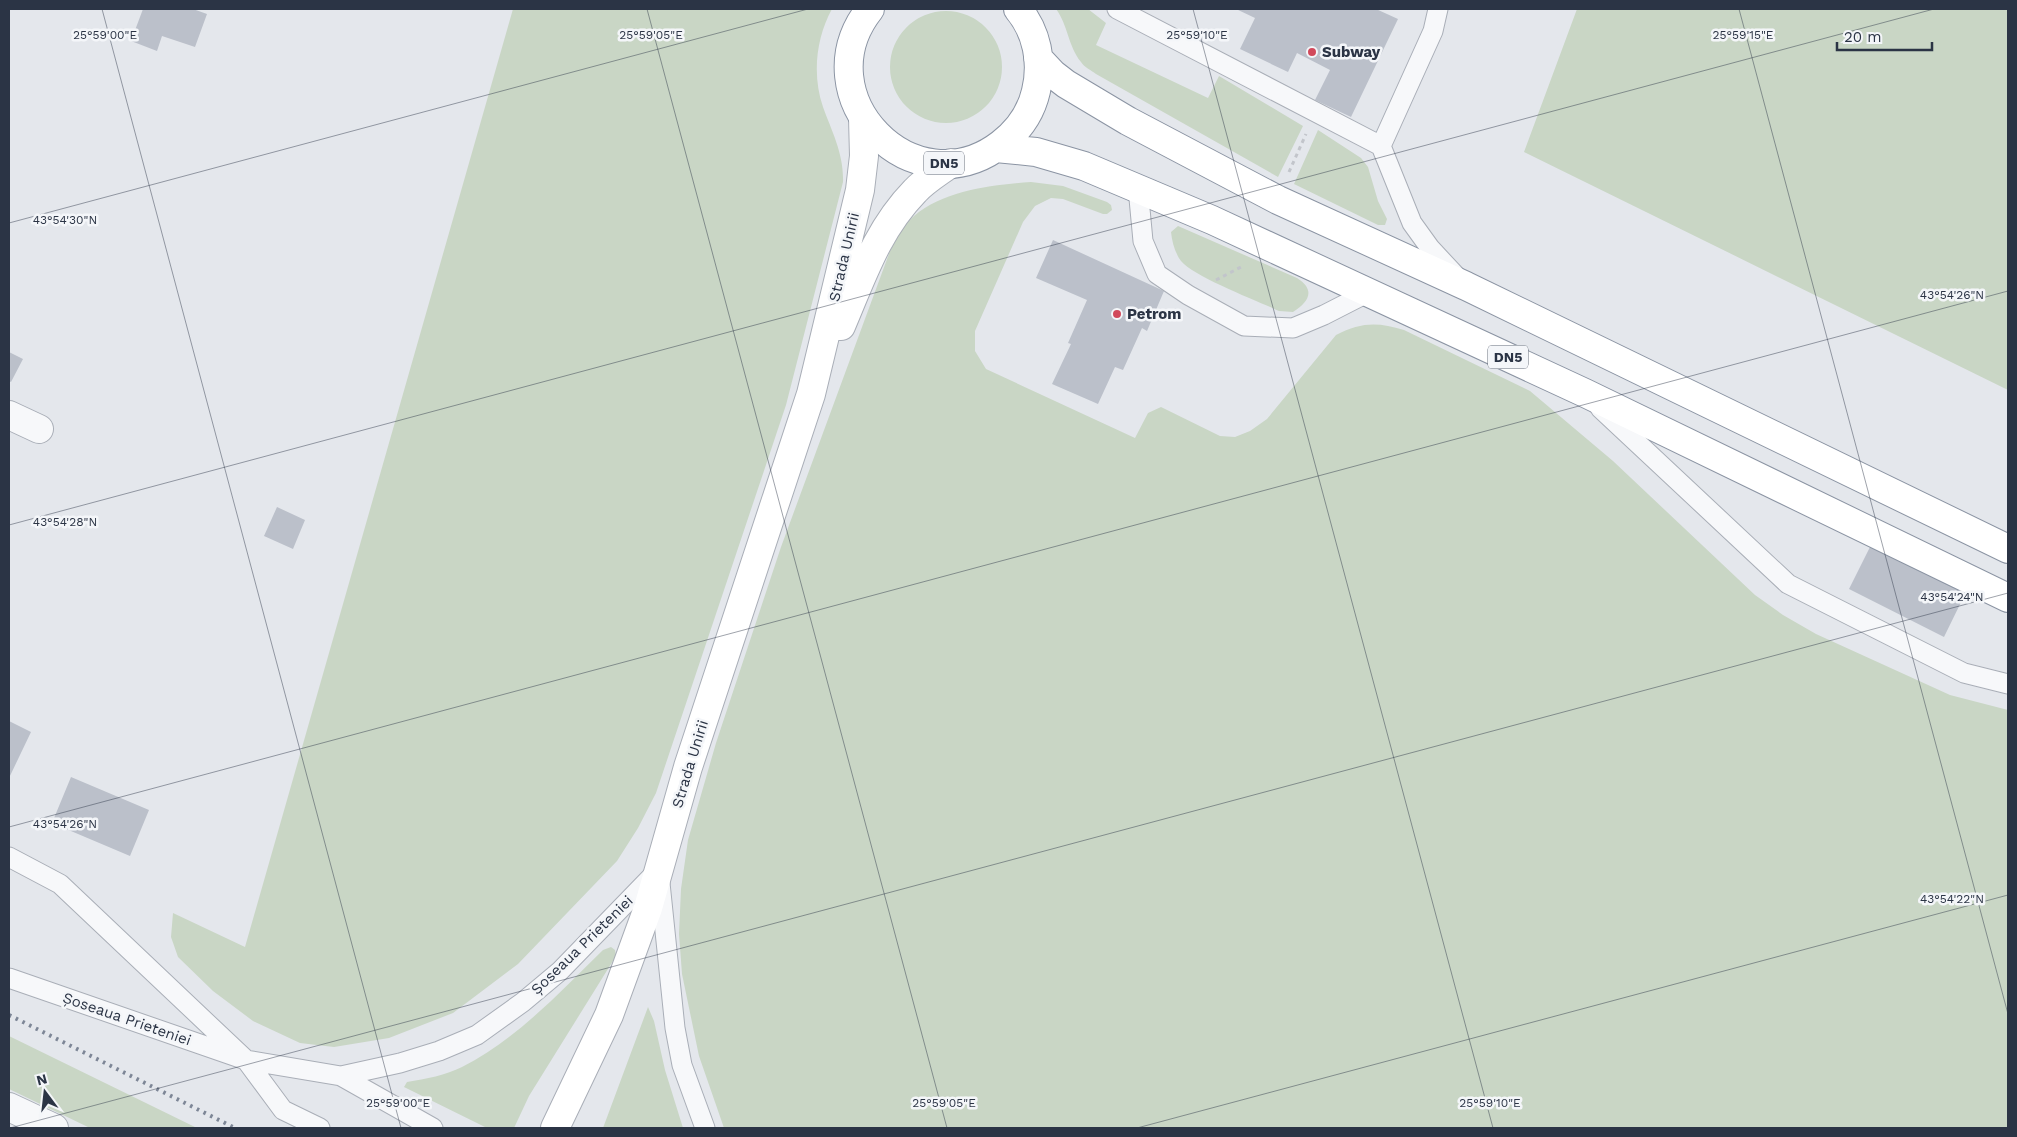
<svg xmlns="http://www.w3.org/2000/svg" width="2017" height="1137" font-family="'Work Sans',sans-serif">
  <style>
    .green { fill: #c9d6c5 }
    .building { fill: #bbc0ca }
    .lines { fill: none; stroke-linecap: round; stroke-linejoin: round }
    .lane-casing { stroke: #a9aeb7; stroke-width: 21 }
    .street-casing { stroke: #a9aeb7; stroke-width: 30 }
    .secondary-casing { stroke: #a9aeb7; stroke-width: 30 }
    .highway-casing { stroke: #8b94a3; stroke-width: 30 }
    .path { stroke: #c2c5cb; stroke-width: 3; stroke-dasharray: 4 4; stroke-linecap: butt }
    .lane { stroke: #f7f8fa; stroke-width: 19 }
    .street { stroke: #f7f8fa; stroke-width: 28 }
    .secondary { stroke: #fff; stroke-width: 28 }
    .highway { stroke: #fff; stroke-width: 28 }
    .rail { stroke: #7d8696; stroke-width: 4; stroke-dasharray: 2.5 5; stroke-linecap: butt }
    .ticks { fill: none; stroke: #2b3445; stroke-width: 1; stroke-opacity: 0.45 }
    .poi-dot { fill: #d1495b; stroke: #f4f6f9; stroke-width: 2 }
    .labels { text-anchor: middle; stroke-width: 5; stroke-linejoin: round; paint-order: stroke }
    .shield { fill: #f4f6f9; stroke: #676e7b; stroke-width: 1 }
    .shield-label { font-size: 14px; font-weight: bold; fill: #2b3445 }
    .poi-label { font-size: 15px; font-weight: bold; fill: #2b3445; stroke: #f4f6f9; text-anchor: start }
    .street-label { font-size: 15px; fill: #2b3445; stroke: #f4f6f9 }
    .ticks-label { font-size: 12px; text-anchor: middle; fill: #2b3445; stroke: #f4f6f9; stroke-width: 5; stroke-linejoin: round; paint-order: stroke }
  </style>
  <rect width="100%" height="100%" fill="#e4e7ec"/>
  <!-- green -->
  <path class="green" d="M 513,9 L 832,9 C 816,38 812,75 823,107 C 832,132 844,154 843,182 L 786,405 L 656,793 L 638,828 L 617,861 L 518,964 L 453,1013 L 389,1038 L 334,1047 L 300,1043 L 253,1021 L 213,991 L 178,957 L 171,937 L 173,913 L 245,947 Z
    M 1056,9 L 1088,9 L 1106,23 L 1096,45 L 1208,98 L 1219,76 L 1303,126 L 1278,177 L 1096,74 C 1091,70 1084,67 1081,62 C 1068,46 1068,25 1056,9 Z
    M 1577,9 L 2008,9 L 2008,390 L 1524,152 Z
    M890 67a56 56 0 1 1 112 0a56 56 0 1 1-112 0Z
    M 1318,130 L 1361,158 L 1368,167 L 1378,201 L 1387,219 L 1385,225 L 1378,225 L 1294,184 Z
    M 1031,182 L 1063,186 L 1107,202 L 1111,205 L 1112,210 L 1107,214 L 1103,214 L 1063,199 L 1051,198 L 1035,206 L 1023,222 L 975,331 L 975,351 L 986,369 L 1135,438 L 1148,413 L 1161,407 L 1220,436 L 1235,437 L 1250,431 L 1267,419 L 1336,335 C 1361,322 1378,322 1404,330 L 1530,391 L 1613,461 L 1755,595 L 1783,615 L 1816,634 L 1950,695 L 2008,710 L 2008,1128 L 724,1128 L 699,1056 L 682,974 L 679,934 L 681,889 L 688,840 L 716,743 L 781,547 L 890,251 C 897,238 903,225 914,216 C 945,190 992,185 1031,182 Z
    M 1178,226 L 1297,278 C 1316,290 1309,302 1293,312 L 1279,311 C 1258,301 1194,277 1181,261 C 1175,253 1172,242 1171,232 Z
    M 611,947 L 615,950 L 616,956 L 529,1096 L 514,1128 L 487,1128 L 404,1087 L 407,1082 C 426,1079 446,1075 462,1067 C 517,1039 560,992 603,950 Z
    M 648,1007 L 654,1021 L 665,1070 L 683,1128 L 603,1128 Z
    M 9,1036 L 197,1128 L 90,1128 L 9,1089 Z"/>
  <!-- building -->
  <path class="building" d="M 143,9 L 193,9 L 207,14 L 195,47 L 162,36 L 157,51 L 131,41 Z
    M 1236,9 L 1376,9 L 1398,19 L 1351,117 L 1315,100 L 1330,70 L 1297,53 L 1288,72 L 1240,49 L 1255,18 Z
    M 1053,240 L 1164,291 L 1147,331 L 1142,328 L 1123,370 L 1115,367 L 1098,404 L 1052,384 L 1071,344 L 1068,343 L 1087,300 L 1036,278 Z
    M 9,352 L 23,359 L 11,382 L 9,381 Z
    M 277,507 L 305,520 L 293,549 L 264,536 Z
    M 1871,545 L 1966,592 L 1944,637 L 1849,589 Z
    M 9,721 L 31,732 L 9,778 Z
    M 71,777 L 149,810 L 130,856 L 52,823 Z"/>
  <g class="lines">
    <!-- lane casing -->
    <g class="lane-casing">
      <path id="lane" d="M 1117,9 L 1381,146 L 1412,223 L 1430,248 L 1457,277
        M 1381,146 L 1433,31 L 1438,9
        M 1138,188 L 1143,241 L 1157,274 L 1188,295 L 1244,326 L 1293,328 L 1324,315 L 1369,292
        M 1600,408 L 1788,584 L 1964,673 L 2008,684
        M 9,857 L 60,884 L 246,1060 L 283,1110 L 320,1128
        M 660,883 L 675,1028 L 682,1065 L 705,1128
        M 9,978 L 246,1060 L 341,1076 L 400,1063 L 439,1051 L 477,1035 L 523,1002 L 560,971 L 656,872
        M 341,1076 L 433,1128"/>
    </g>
    <!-- street casing -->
    <g class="street-casing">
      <path id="street" d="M 9,415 L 39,429
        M 9,1107 L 54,1128"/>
    </g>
    <!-- secondary casing -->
    <g class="secondary-casing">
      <path id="secondary" d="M 841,326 C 862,277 877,230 915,191 C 925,180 939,172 951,163
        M 555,1128 L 609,1015 L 648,908 L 688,767 L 811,394 L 860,190 L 864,156 L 863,118"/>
    </g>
    <!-- highway casing -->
    <g class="highway-casing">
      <path id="highway" d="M 870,9 C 801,96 914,211 1001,144 C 1018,131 1031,113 1036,91 C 1043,62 1037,32 1018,9
        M 1038,58 L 1053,74 L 1066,84 L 1128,121 L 1278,200 L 1466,286 L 2008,549
        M 996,148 L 1036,152 L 1084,166 L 1212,220 L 1585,393 L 2008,598"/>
    </g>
    <!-- path -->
    <path class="path" d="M 1289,172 L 1306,134
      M 1216,280 L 1241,267"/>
    <!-- lane -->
    <use href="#lane" class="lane"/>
    <!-- street -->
    <use href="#street" class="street"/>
    <!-- secondary -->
    <use href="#secondary" class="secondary"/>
    <!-- highway -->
    <use href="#highway" class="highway"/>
    <!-- rail -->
    <path class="rail" d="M 9,1015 L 235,1128"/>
  </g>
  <!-- ticks -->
  <path class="ticks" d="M 102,9 L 401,1128M 647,9 L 947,1128M 1193,9 L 1493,1128M 1739,9 L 2008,1014M 9,223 L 808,9M 9,525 L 1934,9M 9,827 L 2008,291M 10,1128 L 2008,593M 1137,1128 L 2008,895"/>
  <!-- markers -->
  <g class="poi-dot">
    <circle cx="1312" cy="52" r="5"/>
    <circle cx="1117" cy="314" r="5"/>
  </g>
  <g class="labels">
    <!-- shield labels -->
    <g class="shield">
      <rect x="924" y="151.5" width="40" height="23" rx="4"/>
      <rect x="1488" y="345.5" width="40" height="23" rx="4"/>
    </g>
    <g class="shield-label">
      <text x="944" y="168">DN5</text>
      <text x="1508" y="362">DN5</text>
    </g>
    <!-- poi labels -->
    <g class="poi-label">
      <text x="1322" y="57">Subway</text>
      <text x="1127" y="319">Petrom</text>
    </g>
    <!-- street labels -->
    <g class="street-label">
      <text transform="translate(844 257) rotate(-77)" y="5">Strada Unirii</text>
      <text transform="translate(690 764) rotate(-73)" y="5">Strada Unirii</text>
      <text transform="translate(582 945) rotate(-44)" y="5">Șoseaua Prieteniei</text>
      <text transform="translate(127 1019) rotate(19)" y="5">Șoseaua Prieteniei</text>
    </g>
  </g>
  <g class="ticks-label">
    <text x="105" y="39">25°59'00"E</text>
    <text x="651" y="39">25°59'05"E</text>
    <text x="1197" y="39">25°59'10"E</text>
    <text x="1743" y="39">25°59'15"E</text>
    <text x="65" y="224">43°54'30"N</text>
    <text x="1952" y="299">43°54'26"N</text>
    <text x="65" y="526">43°54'28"N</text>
    <text x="1952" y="601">43°54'24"N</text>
    <text x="65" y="828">43°54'26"N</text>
    <text x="1952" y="903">43°54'22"N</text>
    <text x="398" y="1107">25°59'00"E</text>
    <text x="944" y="1107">25°59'05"E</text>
    <text x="1490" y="1107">25°59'10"E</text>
  </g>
  <!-- border -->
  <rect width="2017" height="1137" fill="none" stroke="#2b3445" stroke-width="20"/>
  <!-- north arrow -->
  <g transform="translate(45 1092) rotate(345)" stroke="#f4f6f9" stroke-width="4" paint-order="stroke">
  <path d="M0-4L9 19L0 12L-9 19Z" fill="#2b3445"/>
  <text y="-8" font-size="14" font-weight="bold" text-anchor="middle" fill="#2b3445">N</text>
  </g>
  <!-- scale -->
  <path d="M1837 42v8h95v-8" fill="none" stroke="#2b3445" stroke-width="2.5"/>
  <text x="1844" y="42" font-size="15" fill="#2b3445" stroke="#f4f6f9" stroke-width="4" paint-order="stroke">20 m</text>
</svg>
